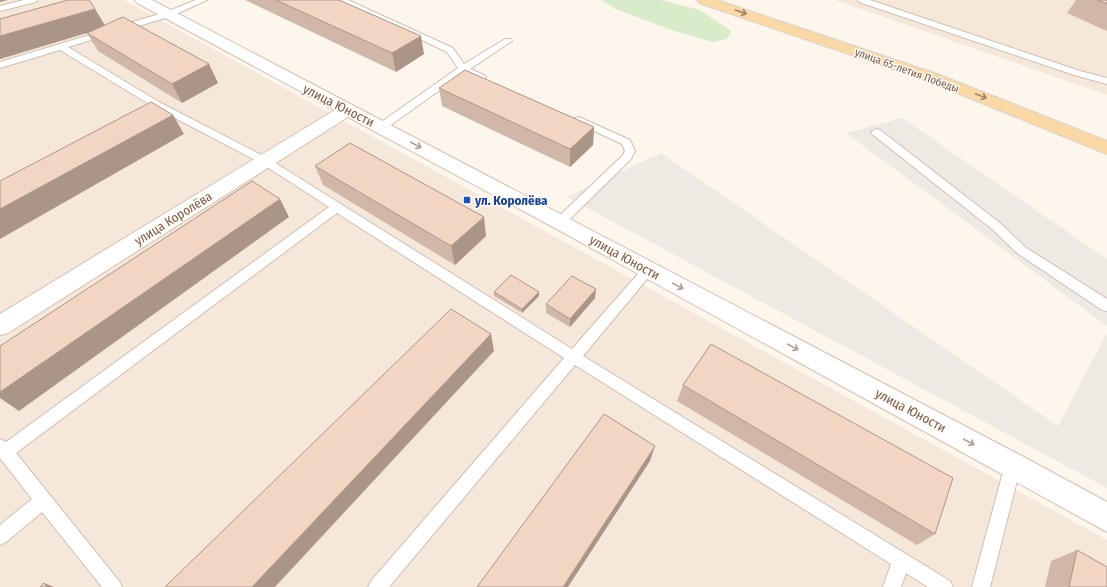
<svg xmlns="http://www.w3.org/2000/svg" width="1107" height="587" font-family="'Fira Sans Condensed',sans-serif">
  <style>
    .residential { fill: #f5e8da }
    .industrial { fill: #efe9e4 }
    .green { fill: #d8ecc9 }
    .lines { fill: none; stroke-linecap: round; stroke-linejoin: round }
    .lane-casing { stroke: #d1beb0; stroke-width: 2 }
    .secondary-casing { stroke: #d6c0b0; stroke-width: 2 }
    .primary-casing { stroke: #dad1cd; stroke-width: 2 }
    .lane { fill: #fff; fill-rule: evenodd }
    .secondary { fill: #fff; fill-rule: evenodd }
    .primary { fill: #fbd9a5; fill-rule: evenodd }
    .wall { fill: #d1b7a8 }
    .shaded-wall { fill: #aa9588 }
    .building { fill: #f3d5c3; stroke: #aa9588 }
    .oneway { stroke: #a18267 }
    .oneway2 { stroke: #af9d94 }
    .transit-dot { fill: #1a4fb4; stroke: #fffaf3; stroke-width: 1.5 }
    .labels { text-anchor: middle; stroke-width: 3; stroke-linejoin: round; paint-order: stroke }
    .far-street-label { font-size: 11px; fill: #7a5c4d; stroke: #fffaf3 }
    .street-label { font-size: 13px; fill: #7a5c4d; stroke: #fffaf3 }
    .transit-label { font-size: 13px; font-weight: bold; fill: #164399; stroke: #fffaf3; text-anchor: start }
  </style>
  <rect width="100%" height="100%" fill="#fdf6ec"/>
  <!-- residential -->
  <path class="residential" d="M 0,0 L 124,0 L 1107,540 L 1107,587 L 0,587 Z
    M 835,0 L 1107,0 L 1107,95 L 918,29 Z"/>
  <!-- industrial -->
  <path class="industrial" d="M 902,118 L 1107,259 L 1107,326 L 846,133 Z
    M 661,153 L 1058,426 L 1107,333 L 1107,488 L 567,197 Z"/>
  <!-- green -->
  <path class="green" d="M 601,0 L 661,0 L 700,10 L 731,31 L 727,39 L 713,42 L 674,31 L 616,9 Z"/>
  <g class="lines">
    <!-- lane casing -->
    <g class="lane-casing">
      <path id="lane" d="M 24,0 L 37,0 L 36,2 L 0,11 L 0,6 Z
        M 196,0 L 207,0 L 172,16 L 68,47 L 159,102 L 269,159 L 572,349 L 644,267 L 648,265 L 652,267 L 654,270 L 652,273 L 583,356 L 950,581 L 953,587 L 928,587 L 906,573 L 901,587 L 883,587 L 891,564 L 575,365 L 389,587 L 368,587 L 371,581 L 564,358 L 337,213 L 16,453 L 119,581 L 122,587 L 102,587 L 42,512 L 6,542 L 0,545 L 0,525 L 32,499 L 0,458 L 0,439 L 6,442 L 329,207 L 261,163 L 156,108 L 148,111 L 145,110 L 143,108 L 149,104 L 60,50 L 0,68 L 0,62 L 166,12 Z
        M 337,0 L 348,0 L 453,48 L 464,64 L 505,39 L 511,39 L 512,41 L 470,69 L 484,75 L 486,77 L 484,79 L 478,79 L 464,73 L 385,129 L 377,129 L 376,127 L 377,125 L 458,68 L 447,52 Z
        M 858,0 L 870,0 L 1080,71 L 1107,78 L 1107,84 L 1074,75 L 859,2 Z
        M 579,117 L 630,140 L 635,151 L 631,159 L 564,225 L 560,226 L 556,225 L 554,222 L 556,219 L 623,155 L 625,151 L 622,144 L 575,122 L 574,120 L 575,118 Z
        M 876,129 L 880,130 L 1000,223 L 1025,247 L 1107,299 L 1107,311 L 1102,310 L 1017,253 L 992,229 L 872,134 L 871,132 Z
        M 1013,457 L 1019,460 L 1021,465 L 990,587 L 972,587 L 1005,465 L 1007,460 Z"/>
    </g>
    <!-- secondary casing -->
    <g class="secondary-casing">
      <path id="secondary" d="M 135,0 L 152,0 L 1022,456 L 1107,502 L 1107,532 L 553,227 L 348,117 L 8,333 L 0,335 L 0,314 L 335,110 L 137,3 Z"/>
    </g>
    <!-- primary casing -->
    <g class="primary-casing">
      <path id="primary" d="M 697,0 L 717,0 L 937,74 L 1107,141 L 1107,154 L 925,80 L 699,3 Z"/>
    </g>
    <!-- lane -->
    <use href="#lane" class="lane"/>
    <!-- secondary -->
    <use href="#secondary" class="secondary"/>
    <!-- primary -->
    <use href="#primary" class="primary"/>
  </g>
  <!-- wall -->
  <path class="wall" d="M 245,0 L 339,0 L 424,54 L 396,72 Z
    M 1076,0 L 1107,0 L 1107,31 L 1067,13 Z
    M 0,19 L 104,25 L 218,83 L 182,103 L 98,51 L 87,33 L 0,59 Z
    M 439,88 L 594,127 L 593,145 L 570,167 L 442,106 Z
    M 315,166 L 486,236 L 455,265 L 323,185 Z
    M 494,292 L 539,292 L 539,296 L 522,313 L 494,296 Z
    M 595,298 L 570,327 L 546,313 L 546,304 Z
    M 683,385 L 935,534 L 917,545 L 677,401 Z
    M 1077,550 L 1107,587 L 1045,587 L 1051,561 Z"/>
  <!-- shaded-wall -->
  <path class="shaded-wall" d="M 0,0 L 8,0 L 0,2 Z
    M 95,9 L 106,27 L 0,59 L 0,36 Z
    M 421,36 L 424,54 L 396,72 L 392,53 Z
    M 209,64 L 218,83 L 182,103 L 172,84 Z
    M 173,115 L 184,134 L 0,239 L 0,209 Z
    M 594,127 L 593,145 L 570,167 L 570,149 Z
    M 280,199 L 289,217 L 19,411 L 0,398 L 0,392 Z
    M 484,217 L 486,236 L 455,265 L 451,246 Z
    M 596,289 L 595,298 L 570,327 L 570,319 Z
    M 539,292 L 539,296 L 522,313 L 522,309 Z
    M 491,334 L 494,351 L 275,587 L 252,587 Z
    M 655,446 L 650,461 L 568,587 L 563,587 Z
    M 44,583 L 54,587 L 47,587 Z"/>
  <!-- building -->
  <path class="building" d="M 68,0 L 89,0 L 95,9 L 0,36 L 0,19 Z
    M 276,0 L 339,0 L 421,36 L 392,53 Z
    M 1098,0 L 1107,0 L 1107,4 Z
    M 123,17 L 209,64 L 172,84 L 87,33 Z
    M 465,70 L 594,127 L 570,149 L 439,88 Z
    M 151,102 L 173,115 L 0,209 L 0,181 Z
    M 350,143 L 484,217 L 451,246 L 315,166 Z
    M 252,181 L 280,199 L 0,392 L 0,346 Z
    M 511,275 L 539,292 L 522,309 L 494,292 Z
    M 572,276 L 596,289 L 570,319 L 546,304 Z
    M 451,309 L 491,334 L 252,587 L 165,587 Z
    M 711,344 L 953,478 L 935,534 L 683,385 Z
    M 604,414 L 655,446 L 563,587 L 477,587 Z
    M 1077,550 L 1107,567 L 1107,587 L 1069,587 Z
    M 44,583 L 47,587 L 40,587 Z"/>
  <!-- one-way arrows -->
  <defs><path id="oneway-shaft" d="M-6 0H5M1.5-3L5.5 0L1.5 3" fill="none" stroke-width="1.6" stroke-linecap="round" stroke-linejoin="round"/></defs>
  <g class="oneway">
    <use href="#oneway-shaft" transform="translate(741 12) rotate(19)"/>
    <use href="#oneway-shaft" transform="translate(981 96) rotate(22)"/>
  </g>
  <g class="oneway2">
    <use href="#oneway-shaft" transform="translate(416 145) rotate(28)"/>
    <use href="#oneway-shaft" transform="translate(678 286) rotate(28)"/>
    <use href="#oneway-shaft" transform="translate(793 347) rotate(28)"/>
    <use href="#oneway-shaft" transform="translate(969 442) rotate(28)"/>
  </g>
  <!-- markers -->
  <rect class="transit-dot" x="463" y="196" width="8" height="8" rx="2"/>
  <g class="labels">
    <!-- far-street labels -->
    <g class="far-street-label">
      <text transform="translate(907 70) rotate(20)" y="4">улица 65-летия Победы</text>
    </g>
    <!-- street labels -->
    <g class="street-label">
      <text transform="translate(339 105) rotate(27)" y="5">улица Юности</text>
      <text transform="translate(173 218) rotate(-32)" y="5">улица Королёва</text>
      <text transform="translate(625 257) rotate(29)" y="5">улица Юности</text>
      <text transform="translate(911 410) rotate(28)" y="5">улица Юности</text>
    </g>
    <!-- transit labels -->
    <g class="transit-label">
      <text x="475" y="205">ул. Королёва</text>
    </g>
  </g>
</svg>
